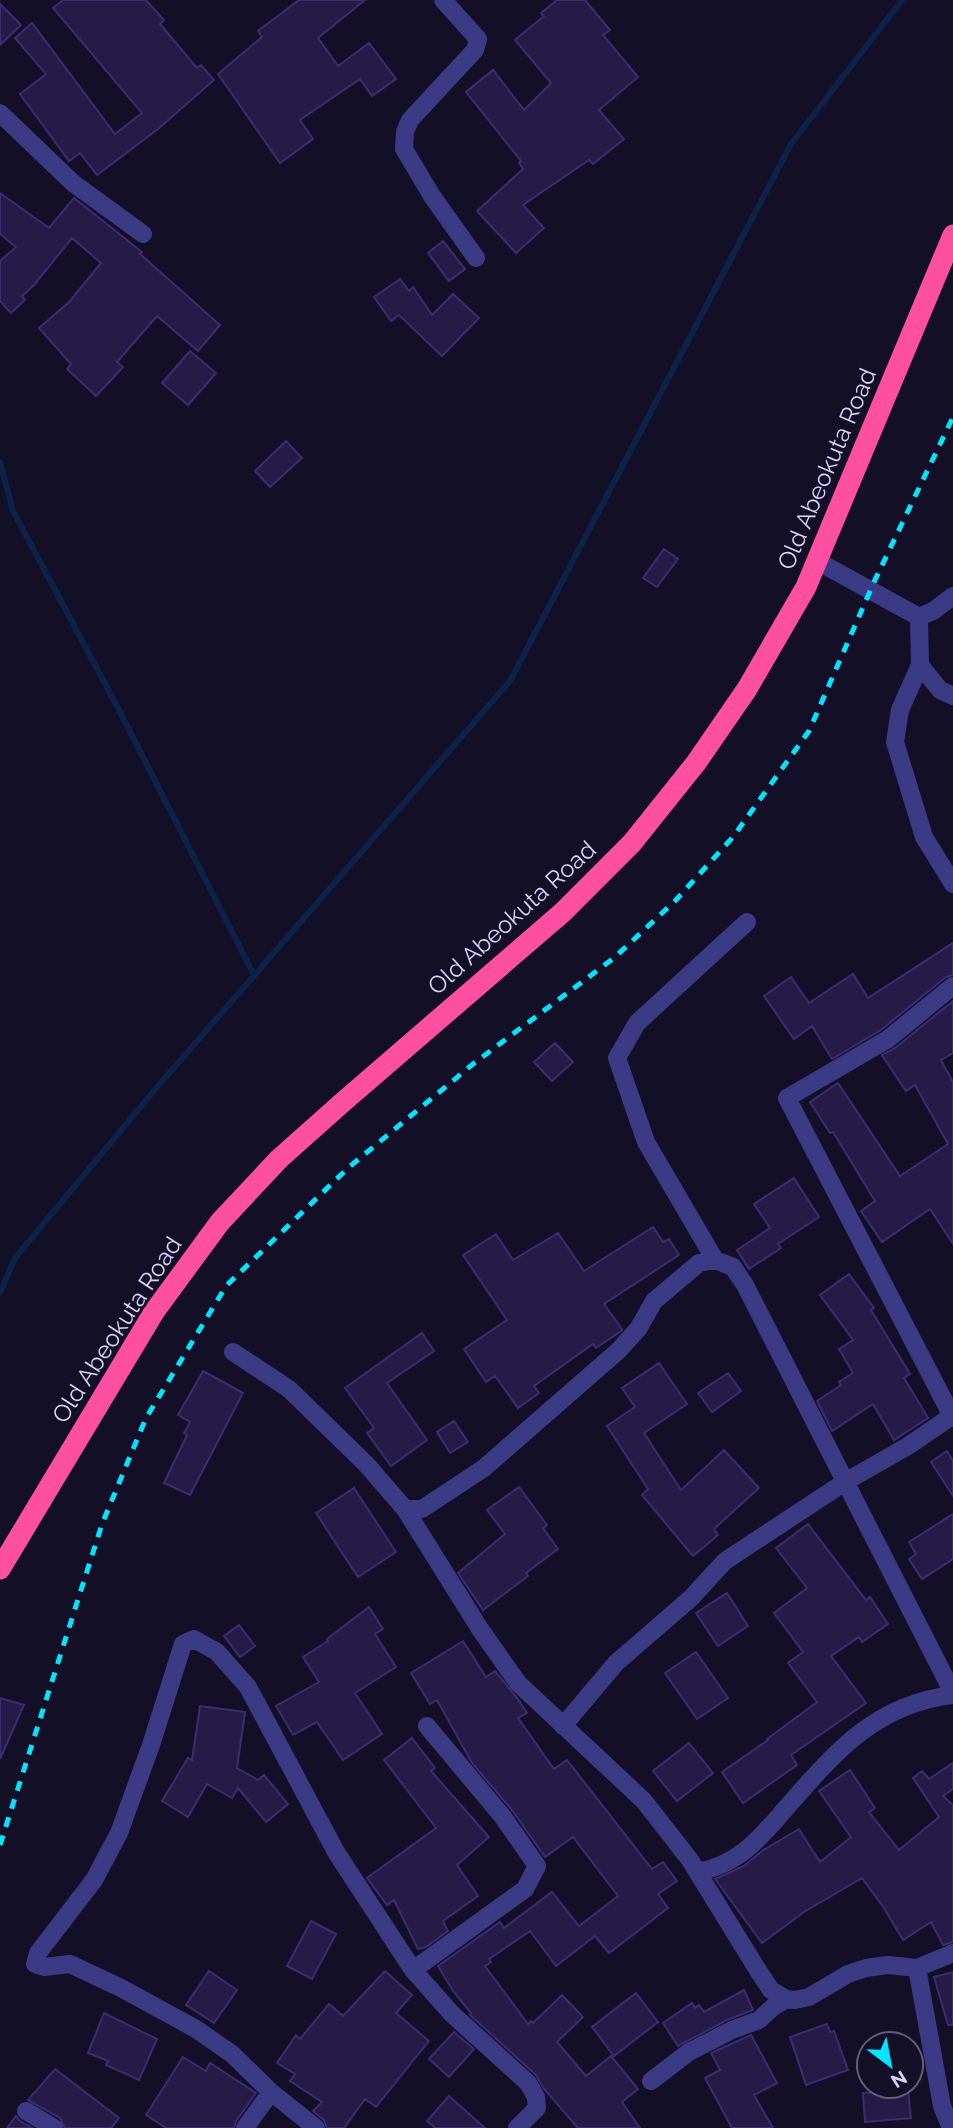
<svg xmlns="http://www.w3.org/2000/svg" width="953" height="2128" font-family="Raleway,sans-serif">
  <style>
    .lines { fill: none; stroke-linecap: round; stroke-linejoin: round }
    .stream { stroke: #0c2248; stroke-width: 6 }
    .building { fill: #241b47; stroke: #3b2d73; stroke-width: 2 }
    .minor { stroke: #3d3a85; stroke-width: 18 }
    .highway { stroke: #ff4fa3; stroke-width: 21 }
    .rail { stroke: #00e5ff; stroke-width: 5; stroke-dasharray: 10 9; stroke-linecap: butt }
    .labels { text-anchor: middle; stroke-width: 6; stroke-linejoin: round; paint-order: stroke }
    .street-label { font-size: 24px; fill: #d9d4ff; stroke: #130f26 }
  </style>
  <rect width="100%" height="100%" fill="#130f26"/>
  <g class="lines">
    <!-- stream -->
    <path class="stream" d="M 0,462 L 13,511 L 119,710 L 254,975
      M 0,1293 L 15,1258 L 152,1093 L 510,681 L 791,144 L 902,0"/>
  </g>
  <!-- building -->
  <path class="building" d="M 63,0 L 146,0 L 164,20 L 160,24 L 197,68 L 201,65 L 214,80 L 158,129 L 97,175 L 80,153 L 69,161 L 20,94 L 46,74 L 15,38 L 32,23 L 115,134 L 142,113 L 53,8 Z
    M 299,0 L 365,0 L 318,38 L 338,66 L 369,43 L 396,79 L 372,96 L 360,79 L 300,120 L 313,139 L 280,163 L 218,74 L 262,37 L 258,31 Z
    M 557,0 L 585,0 L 610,30 L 603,35 L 638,77 L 599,110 L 624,139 L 593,164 L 589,160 L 523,205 L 544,228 L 516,253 L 477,211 L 523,169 L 519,163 L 521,161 L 466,92 L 493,70 L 524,110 L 551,83 L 515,40 L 544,16 L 541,13 Z
    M 0,4 L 21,25 L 0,45 Z
    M 0,193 L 49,228 L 74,198 L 142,252 L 140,254 L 220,325 L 198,351 L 157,316 L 117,362 L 123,367 L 96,396 L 67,369 L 71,364 L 39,328 L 69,302 L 101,263 L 72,238 L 34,285 L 22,296 L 25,300 L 11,313 L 0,301 L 0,261 L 16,247 L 0,234 Z
    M 443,241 L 465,269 L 449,281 L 428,253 Z
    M 400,279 L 409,291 L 413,287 L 432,315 L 453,294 L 479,318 L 442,356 L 399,315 L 391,321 L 374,297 Z
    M 190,351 L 216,373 L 188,405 L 162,383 Z
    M 286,441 L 302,458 L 270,487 L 255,471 Z
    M 664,549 L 678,559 L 657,587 L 643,578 Z
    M 953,943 L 953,975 L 946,977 L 881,1030 L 832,1059 L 812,1026 L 794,1039 L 764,996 L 791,977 L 809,1003 L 853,974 L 868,998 Z
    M 953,1001 L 953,1053 L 941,1060 L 953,1082 L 953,1244 L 930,1209 L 882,1242 L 861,1211 L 875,1201 L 833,1132 L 830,1133 L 810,1102 L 838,1083 L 900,1176 L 948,1144 L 915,1085 L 906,1091 L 882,1055 L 895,1048 Z
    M 555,1043 L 573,1062 L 552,1081 L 534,1062 Z
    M 794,1178 L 819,1217 L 778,1244 L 781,1248 L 749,1269 L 737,1250 L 770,1228 L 754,1204 Z
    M 653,1227 L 663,1242 L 669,1239 L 679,1255 L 604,1304 L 622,1329 L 621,1331 L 596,1348 L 593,1344 L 534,1386 L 539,1393 L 518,1408 L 495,1376 L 486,1382 L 464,1349 L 507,1320 L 463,1255 L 496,1234 L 513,1260 L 558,1233 L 584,1271 Z
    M 849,1274 L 874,1308 L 871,1310 L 910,1374 L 904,1378 L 928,1418 L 894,1440 L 873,1404 L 832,1431 L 817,1401 L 841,1385 L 839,1382 L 853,1373 L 839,1349 L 853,1340 L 820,1295 Z
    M 422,1333 L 434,1351 L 387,1383 L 427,1440 L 391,1466 L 367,1433 L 374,1428 L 345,1388 Z
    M 659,1363 L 687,1404 L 644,1433 L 681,1490 L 724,1450 L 759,1488 L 714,1529 L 718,1535 L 693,1556 L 642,1495 L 648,1489 L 607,1426 L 635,1407 L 622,1388 Z
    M 203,1371 L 243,1393 L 190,1495 L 164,1483 L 187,1435 L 184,1433 L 190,1422 L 178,1415 Z
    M 728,1373 L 741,1391 L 712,1412 L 698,1393 Z
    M 454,1421 L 468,1442 L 450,1453 L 437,1432 Z
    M 947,1451 L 953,1461 L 953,1496 L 931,1462 Z
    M 519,1487 L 547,1525 L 543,1528 L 558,1549 L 526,1573 L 528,1576 L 483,1610 L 458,1573 L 505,1534 L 487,1510 Z
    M 354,1488 L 396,1552 L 358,1577 L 316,1513 Z
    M 953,1514 L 953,1559 L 922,1579 L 909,1559 L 916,1554 L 909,1542 Z
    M 808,1524 L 866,1600 L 870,1597 L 888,1624 L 862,1642 L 859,1637 L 831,1656 L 866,1703 L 791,1755 L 797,1765 L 743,1803 L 722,1772 L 768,1740 L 767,1739 L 817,1702 L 788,1663 L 803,1652 L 774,1613 L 807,1588 L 776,1548 Z
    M 727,1593 L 748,1626 L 718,1646 L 696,1613 Z
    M 369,1607 L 383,1629 L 375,1634 L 396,1667 L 355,1693 L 382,1734 L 343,1760 L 317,1722 L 293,1735 L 276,1706 L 319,1682 L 303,1657 L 328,1641 L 327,1639 Z
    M 239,1625 L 255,1646 L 240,1657 L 224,1636 Z
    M 463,1641 L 486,1677 L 495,1671 L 518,1699 L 527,1713 L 518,1718 L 554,1769 L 567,1760 L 652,1869 L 663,1862 L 677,1881 L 658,1894 L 668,1908 L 609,1953 L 595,1936 L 556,1966 L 530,1931 L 489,1959 L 491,1962 L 485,1966 L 528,2024 L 531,2021 L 533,2023 L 562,1995 L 583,2017 L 557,2042 L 586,2076 L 611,2056 L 638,2089 L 622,2102 L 640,2128 L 578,2128 L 544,2089 L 536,2075 L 470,2015 L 471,2013 L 453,1991 L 438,1966 L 500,1922 L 504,1928 L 552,1892 L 579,1926 L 618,1896 L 573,1837 L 545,1857 L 512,1810 L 472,1763 L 437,1700 L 430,1704 L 411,1673 Z
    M 696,1652 L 728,1698 L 697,1719 L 665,1673 Z
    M 0,1698 L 24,1705 L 0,1759 Z
    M 200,1706 L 245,1712 L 237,1768 L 258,1780 L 264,1775 L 288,1804 L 266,1822 L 238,1788 L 232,1798 L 207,1784 L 188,1817 L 162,1801 L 188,1758 L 192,1760 Z
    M 412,1738 L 435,1768 L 431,1771 L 489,1837 L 457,1865 L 478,1896 L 443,1921 L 448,1931 L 426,1947 L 418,1949 L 394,1900 L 387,1905 L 367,1878 L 436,1828 L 384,1760 Z
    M 689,1743 L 713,1773 L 677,1801 L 653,1771 Z
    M 953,1763 L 953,1789 L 943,1796 L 953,1805 L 953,1942 L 943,1945 L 931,1922 L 903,1940 L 884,1908 L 862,1878 L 804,1912 L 762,1943 L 715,1879 L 744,1866 L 762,1851 L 799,1829 L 820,1862 L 851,1837 L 819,1791 L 850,1770 L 875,1808 L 869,1812 L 899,1850 L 939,1817 L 913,1778 L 922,1771 L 929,1779 Z
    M 311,1921 L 336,1934 L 312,1979 L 287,1966 Z
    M 209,1971 L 237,1990 L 214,2023 L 186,2005 Z
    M 385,1971 L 412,1995 L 396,2013 L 429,2041 L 376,2107 L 365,2099 L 344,2128 L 327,2128 L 324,2120 L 313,2111 L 322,2102 L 290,2081 L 295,2074 L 277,2063 L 296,2035 L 300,2039 L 329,2004 L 343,2016 Z
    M 953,1972 L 953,2025 L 948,2025 L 934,1977 Z
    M 744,1990 L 753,2010 L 727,2020 L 678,2046 L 663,2023 L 692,2003 L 695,2008 L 699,2005 L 704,2012 Z
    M 636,1993 L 658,2022 L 614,2056 L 592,2027 Z
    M 104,2013 L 157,2039 L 139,2080 L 106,2065 L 108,2061 L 88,2053 Z
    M 827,2024 L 830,2032 L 834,2031 L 848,2070 L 806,2085 L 790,2037 Z
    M 454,2032 L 474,2049 L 449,2077 L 429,2059 Z
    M 751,2035 L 777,2083 L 754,2095 L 773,2128 L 732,2128 L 705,2078 L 720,2070 L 711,2053 Z
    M 183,2057 L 206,2071 L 210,2063 L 256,2093 L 236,2121 L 234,2128 L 166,2128 L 146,2115 Z
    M 55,2069 L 119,2118 L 111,2128 L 65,2128 L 60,2118 L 28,2100 Z
    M 908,2089 L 911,2118 L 865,2122 L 863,2093 Z
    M 449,2096 L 485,2128 L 435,2128 L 427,2121 Z
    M 16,2116 L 20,2121 L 32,2128 L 7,2128 Z"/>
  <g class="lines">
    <!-- minor -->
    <path class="minor" d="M 443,0 L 478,39 L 475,50 L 410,120 L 405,132 L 404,149 L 432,196 L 476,258
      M 0,113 L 73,183 L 143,234
      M 817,561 L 919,617 L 933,611 L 953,596
      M 919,617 L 920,665 L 940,690 L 953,696
      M 920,665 L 900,710 L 895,742 L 924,837 L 953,884
      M 953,986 L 888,1039 L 787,1098 L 953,1418
      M 715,1260 L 646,1142 L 617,1058 L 637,1023 L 747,922
      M 233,1352 L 289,1389 L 366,1464 L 405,1509 L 480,1629 L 518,1683 L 644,1801 L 690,1860 L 759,1972 L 771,1990 L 786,1999
      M 405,1509 L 422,1509 L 484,1468 L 618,1351 L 638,1329 L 654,1301 L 699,1263 L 715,1260 L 733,1267 L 745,1285 L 953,1693
      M 563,1726 L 616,1663 L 691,1598 L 725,1561 L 845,1482 L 908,1446 L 952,1416
      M 698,1872 C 740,1864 761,1837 787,1807 C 836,1751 876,1704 953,1695
      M 917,1968 L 942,2106 L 951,2128
      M 413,1970 L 525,1889 L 537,1866 L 503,1817 L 427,1726
      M 651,2081 L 689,2052 L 732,2030 L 759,2020 L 773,2007 L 786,1999 L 795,2000 L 809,1997 L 848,1974 L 866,1968 L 888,1965 L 917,1968 L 953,1953
      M 26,2111 L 54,2128
      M 245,2128 L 271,2092
      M 316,2128 L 271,2092 L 232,2054 L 196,2029 L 121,1988 L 70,1964 L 44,1967 L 35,1964 L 38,1953 L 94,1880 L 119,1833 L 151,1745 L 183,1644 L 194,1639 L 217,1652 L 248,1687 L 336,1852 L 413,1970 L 452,2014 L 528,2083 L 536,2097 L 537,2108 L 517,2128"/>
    <!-- highway -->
    <path class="highway" d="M 0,1569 L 154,1312 L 220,1222 L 279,1159 L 343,1102 L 563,912 L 632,843 L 696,763 L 747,689 L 806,587 L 953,235"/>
    <!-- rail -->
    <path class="rail" d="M 0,1845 L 102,1524 L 146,1418 L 226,1286 L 348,1168 L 473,1064 L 614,958 L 675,901 L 733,837 L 809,731 L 874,582 L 953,417"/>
  </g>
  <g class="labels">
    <!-- street labels -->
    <g class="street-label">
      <text transform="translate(827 469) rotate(-67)" y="8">Old Abeokuta Road</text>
      <text transform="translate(512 918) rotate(-42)" y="8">Old Abeokuta Road</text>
      <text transform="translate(117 1330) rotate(-57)" y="8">Old Abeokuta Road</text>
    </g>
  </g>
  <!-- north arrow -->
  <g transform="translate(890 2065) rotate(148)"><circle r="33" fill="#130f26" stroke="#625e7d" stroke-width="2"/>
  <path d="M0-5L12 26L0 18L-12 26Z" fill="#00e5ff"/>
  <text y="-10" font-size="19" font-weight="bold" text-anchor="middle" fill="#d9d4ff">N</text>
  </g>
</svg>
